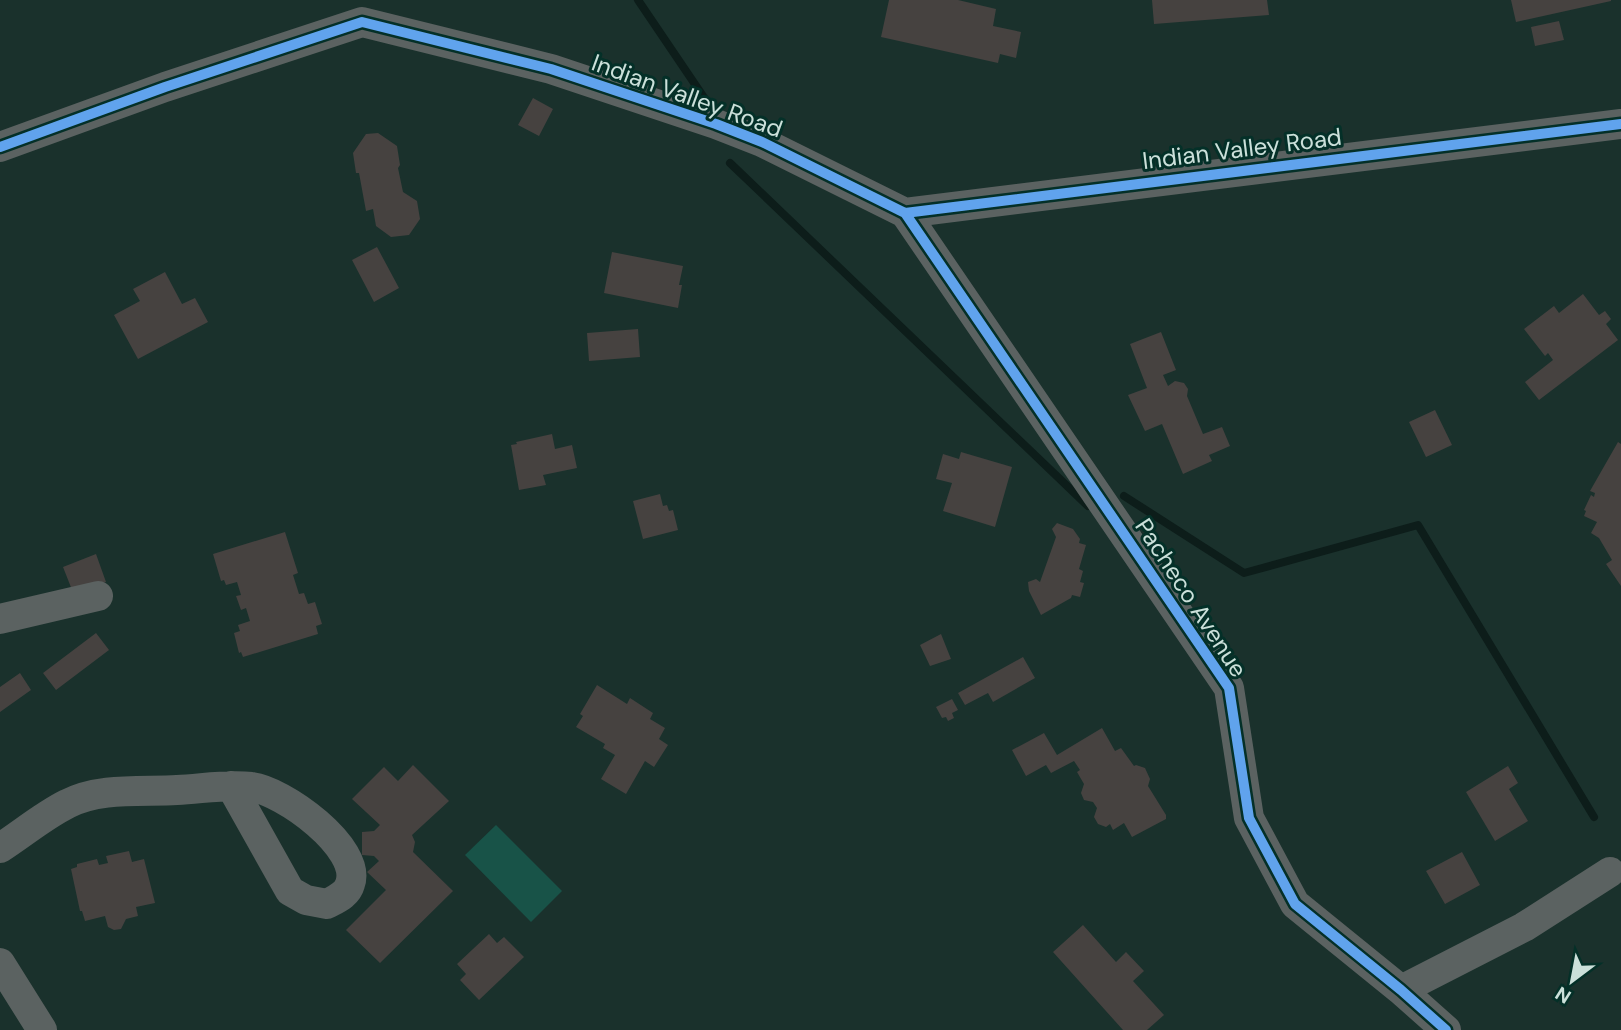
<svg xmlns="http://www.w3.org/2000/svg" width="1621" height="1030" font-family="'DM Sans',sans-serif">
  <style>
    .green { fill: #185348 }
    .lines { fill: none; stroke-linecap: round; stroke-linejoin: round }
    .stream { stroke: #0d1d1a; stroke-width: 8 }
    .building { fill: #464240 }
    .minor { stroke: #5b6261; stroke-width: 30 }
    .cycleway-casing { stroke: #043028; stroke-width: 15 }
    .cycleway { stroke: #60a3ed; stroke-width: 10 }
    .labels { text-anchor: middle; stroke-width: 6; stroke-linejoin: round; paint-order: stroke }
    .street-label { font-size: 24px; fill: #cbe0da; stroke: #043028 }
  </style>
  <rect width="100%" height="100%" fill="#1a312c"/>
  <!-- green -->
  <path class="green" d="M 496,825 L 562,891 L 531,922 L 465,855 Z"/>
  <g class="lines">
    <!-- stream -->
    <path class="stream" d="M 638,0 L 707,102
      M 730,163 L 1088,506
      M 1124,496 L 1244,573 L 1418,525 L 1594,817"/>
  </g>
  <!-- building -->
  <path class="building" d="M 889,0 L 958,0 L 996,9 L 993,26 L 1021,32 L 1016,58 L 1000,54 L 998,63 L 881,37 Z
    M 1152,0 L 1267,0 L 1269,15 L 1154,24 Z
    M 1511,0 L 1611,0 L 1611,1 L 1516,22 Z
    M 1559,21 L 1564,40 L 1535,46 L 1531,27 Z
    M 533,98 L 553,109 L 539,136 L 518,125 Z
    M 378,133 L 397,146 L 400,165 L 398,168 L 403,192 L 417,201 L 420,219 L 409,235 L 391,237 L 376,226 L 373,209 L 366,211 L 359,173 L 356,173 L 353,153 L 366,134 Z
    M 377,247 L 399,288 L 374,302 L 352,260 Z
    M 612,252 L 683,266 L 679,285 L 682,285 L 678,308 L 604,293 Z
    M 165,272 L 182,304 L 195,298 L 208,322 L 138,359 L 114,315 L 140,301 L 133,289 Z
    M 1583,294 L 1599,315 L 1605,311 L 1611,319 L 1606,324 L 1618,340 L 1539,400 L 1525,382 L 1553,360 L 1548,353 L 1545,356 L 1524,329 L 1554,306 L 1559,313 Z
    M 638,329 L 640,357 L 589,361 L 587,333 Z
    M 1161,332 L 1176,370 L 1163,375 L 1168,386 L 1175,381 L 1184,383 L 1188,389 L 1187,396 L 1203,434 L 1222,427 L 1230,446 L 1209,455 L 1212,461 L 1183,474 L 1162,424 L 1145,431 L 1128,395 L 1147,388 L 1130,344 Z
    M 1435,410 L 1452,445 L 1426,457 L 1409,422 Z
    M 552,434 L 555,449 L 572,445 L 577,468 L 543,475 L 546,485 L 519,490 L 511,445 L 517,444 L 516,442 Z
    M 1618,442 L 1621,444 L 1621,586 L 1606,564 L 1612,560 L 1599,538 L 1591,533 L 1597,522 L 1584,516 L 1586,511 L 1584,510 L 1591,495 L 1594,497 L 1595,493 L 1590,491 Z
    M 961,452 L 1012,467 L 995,527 L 943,511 L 952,483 L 936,479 L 943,454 L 959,459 Z
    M 660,494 L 663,506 L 667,505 L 669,511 L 673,510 L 678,530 L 643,539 L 633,501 Z
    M 1057,523 L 1073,529 L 1080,539 L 1079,543 L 1086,545 L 1079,569 L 1083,571 L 1080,582 L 1084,583 L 1080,597 L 1072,595 L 1071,598 L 1041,615 L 1029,591 L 1028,582 L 1036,579 L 1040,582 L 1056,537 L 1052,529 Z
    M 285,532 L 298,573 L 293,575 L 299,594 L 304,593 L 308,604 L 315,602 L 322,624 L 316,626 L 318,634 L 243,657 L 241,652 L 239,653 L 234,633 L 240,631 L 238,625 L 250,621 L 246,608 L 241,610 L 236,596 L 241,595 L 237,582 L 226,585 L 224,580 L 221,581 L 213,554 Z
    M 96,554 L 106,582 L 74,595 L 63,567 Z
    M 96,633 L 109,650 L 56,690 L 43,673 Z
    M 941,634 L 951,659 L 930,666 L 920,645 Z
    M 1023,657 L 1035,678 L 993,702 L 988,693 L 965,705 L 958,693 Z
    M 20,673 L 31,690 L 0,712 L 0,687 Z
    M 597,685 L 627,704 L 630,698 L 653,713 L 650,719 L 665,728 L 659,739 L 668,745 L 654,767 L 645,761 L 626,794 L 601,779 L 615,755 L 603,748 L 605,744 L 576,727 L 583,716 L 580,714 Z
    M 952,699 L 958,710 L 952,713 L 954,718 L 948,721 L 946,717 L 942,718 L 936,707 Z
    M 1102,728 L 1115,751 L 1121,748 L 1134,766 L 1136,765 L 1145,768 L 1150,779 L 1148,786 L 1166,815 L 1166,819 L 1132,837 L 1124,823 L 1113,830 L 1110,824 L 1106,827 L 1098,824 L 1094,817 L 1097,808 L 1093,802 L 1084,800 L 1081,793 L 1084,784 L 1077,772 L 1080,770 L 1074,761 L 1051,773 L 1046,765 L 1026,776 L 1012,750 L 1044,733 L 1057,755 Z
    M 413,765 L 449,801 L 412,835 L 415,842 L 413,852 L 453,891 L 380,963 L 346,930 L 386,890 L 367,872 L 379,861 L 374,856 L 362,855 L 362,832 L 374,831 L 380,825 L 352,799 L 384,767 L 398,781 Z
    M 1508,766 L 1518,783 L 1509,789 L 1528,821 L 1495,841 L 1466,792 Z
    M 129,851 L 132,862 L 144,859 L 155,903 L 136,907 L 138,916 L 126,919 L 121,929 L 114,930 L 108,927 L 105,916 L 85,921 L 82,911 L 80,911 L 71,869 L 77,867 L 77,864 L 97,859 L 99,865 L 108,863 L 106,856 Z
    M 1462,852 L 1480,885 L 1445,904 L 1426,871 Z
    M 1083,925 L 1116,962 L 1126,952 L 1144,971 L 1133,981 L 1164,1015 L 1147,1030 L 1123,1030 L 1053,952 Z
    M 489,934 L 497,943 L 504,937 L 524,957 L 479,1000 L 460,980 L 466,974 L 457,964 Z"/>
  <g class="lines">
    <!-- minor -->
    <path class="minor" d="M 0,147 L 165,87 L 362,22 L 551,69 L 716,124 L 762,142 L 905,213 L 1621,124
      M 905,213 L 1229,688 L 1249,818 L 1295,904 L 1401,990 L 1446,1030
      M 0,619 L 98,596
      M 0,848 C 22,834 43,816 67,804 C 99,787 142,792 177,790 C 201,789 227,784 251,787 C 282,790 363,848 350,884 C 347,895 336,899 327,904 L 306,900 L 290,891 L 231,786
      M 0,963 L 42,1030
      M 1401,990 L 1524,927 L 1610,872"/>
    <!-- cycleway casing -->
    <g class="cycleway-casing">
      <path id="cycleway" d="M 0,147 L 165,87 L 362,22 L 551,69 L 716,124 L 762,142 L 905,213 L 1621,124
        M 905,213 L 1229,688 L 1249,818 L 1295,904 L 1401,990 L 1446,1030"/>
    </g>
    <!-- cycleway -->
    <use href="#cycleway" class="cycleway"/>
  </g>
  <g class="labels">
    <!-- street labels -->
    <g class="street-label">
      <text transform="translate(687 96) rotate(20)" y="8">Indian Valley Road</text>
      <text transform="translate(1242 149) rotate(-7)" y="8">Indian Valley Road</text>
      <text transform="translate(1191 598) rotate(57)" y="8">Pacheco Avenue</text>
    </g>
  </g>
  <!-- north arrow -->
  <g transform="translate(1572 981) rotate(212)" stroke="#043028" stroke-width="5" paint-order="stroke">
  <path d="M0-5L12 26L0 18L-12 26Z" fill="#cbe0da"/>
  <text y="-10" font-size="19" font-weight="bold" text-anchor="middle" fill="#cbe0da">N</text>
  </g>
</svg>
